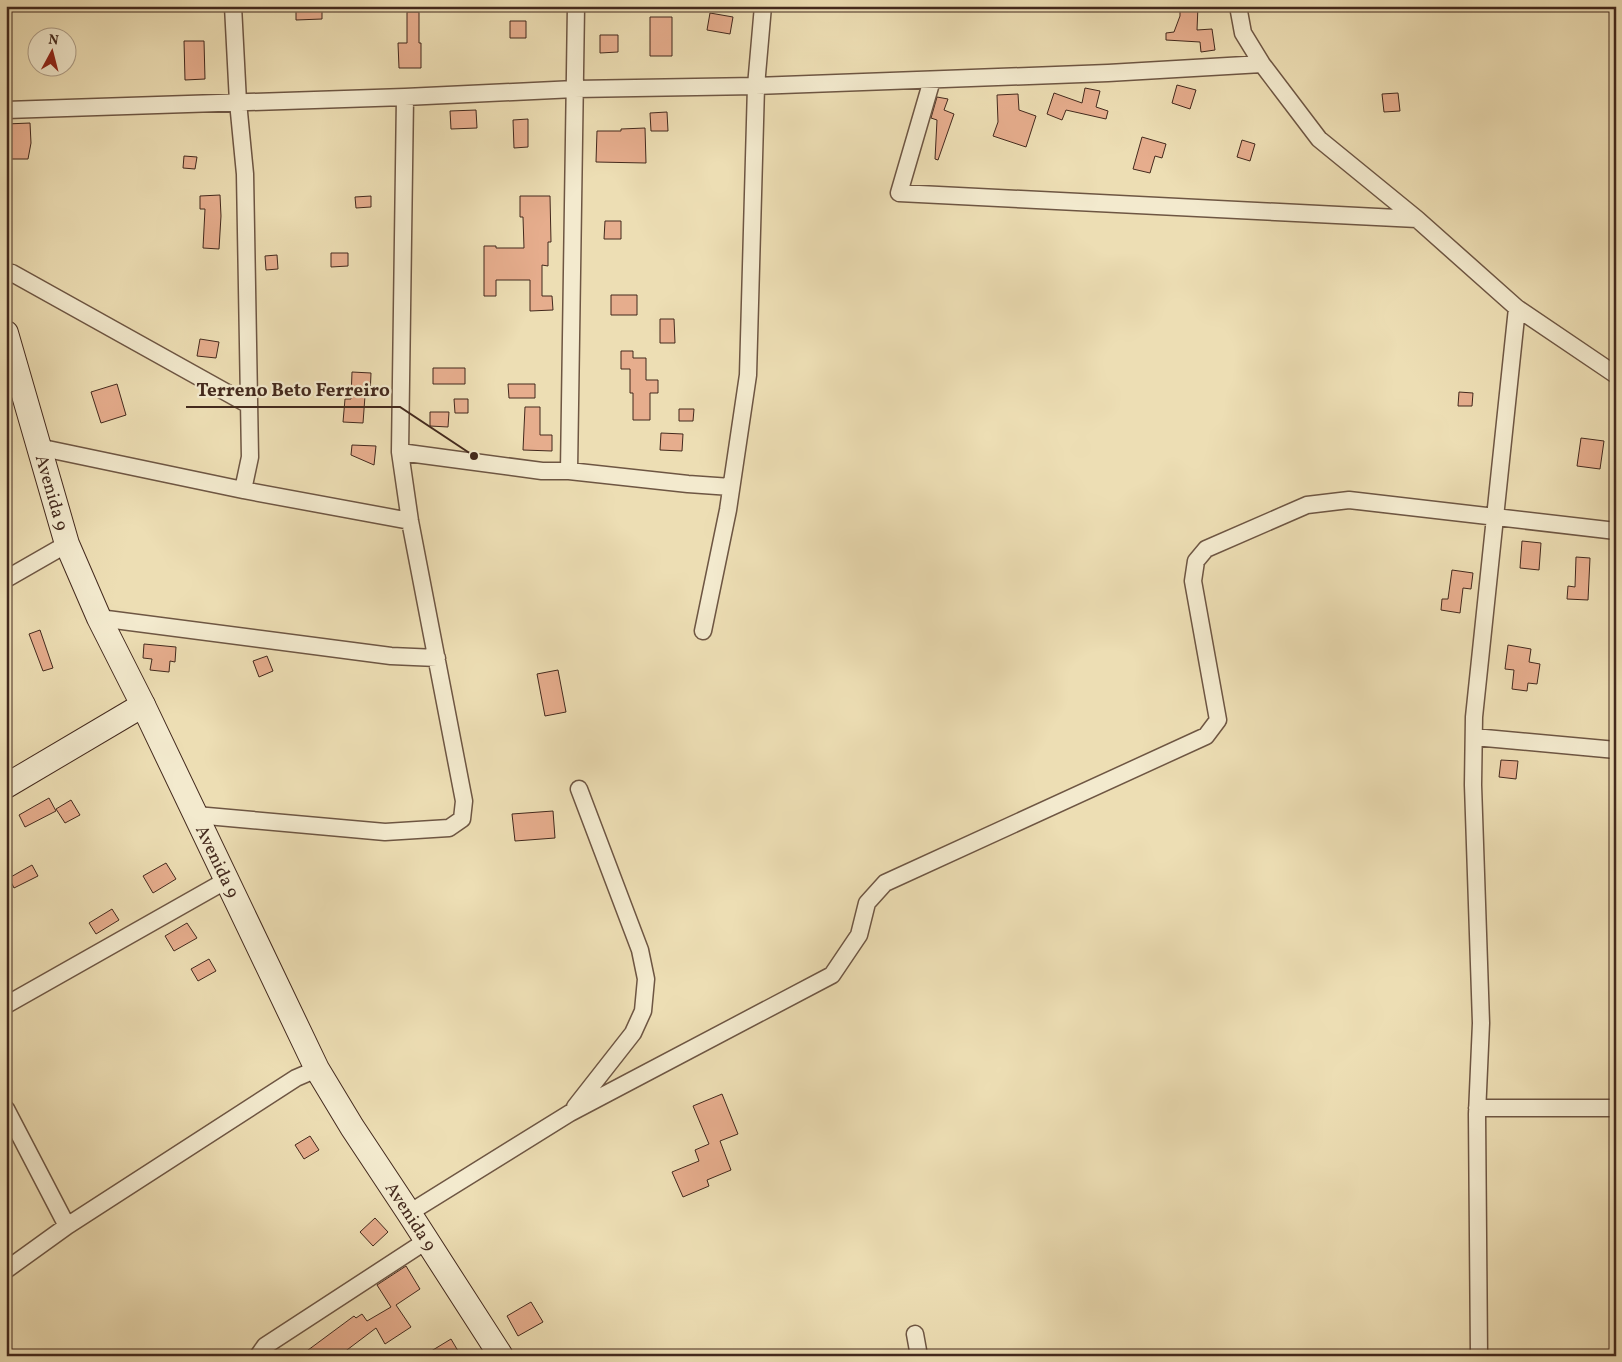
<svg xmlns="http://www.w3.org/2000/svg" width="1622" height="1362" font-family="Vollkorn,serif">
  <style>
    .building { fill: #e6ad8d; stroke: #43291d }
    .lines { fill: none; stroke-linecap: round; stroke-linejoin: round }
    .minor-casing { stroke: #6e5643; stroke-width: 19 }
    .secondary-casing { stroke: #43291d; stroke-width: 26 }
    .minor { stroke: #f3eace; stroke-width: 16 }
    .secondary { stroke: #f3eace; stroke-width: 24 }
    .labels { text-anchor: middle; stroke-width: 4.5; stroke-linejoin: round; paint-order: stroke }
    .street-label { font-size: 18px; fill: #43291d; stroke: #f3eace }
    .leader { fill: none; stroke: #43291d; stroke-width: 2 }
    .callout-dot { fill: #43291d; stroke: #f3eace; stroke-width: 2 }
    .callout-label { font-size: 19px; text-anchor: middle; font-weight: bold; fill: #43291d; stroke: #f3eace; stroke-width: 4.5; stroke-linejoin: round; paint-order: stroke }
  </style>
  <rect width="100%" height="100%" fill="#eddeb4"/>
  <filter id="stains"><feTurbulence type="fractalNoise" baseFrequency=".004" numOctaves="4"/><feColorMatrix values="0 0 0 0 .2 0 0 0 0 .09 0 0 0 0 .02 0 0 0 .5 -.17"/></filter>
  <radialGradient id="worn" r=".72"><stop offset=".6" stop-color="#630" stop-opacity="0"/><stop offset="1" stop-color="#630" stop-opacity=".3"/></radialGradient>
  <!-- building -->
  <path class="building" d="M 296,6 L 322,6 L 322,19 L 296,20 Z
    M 1180,6 L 1198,6 L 1197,30 L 1212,29 L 1215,50 L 1201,52 L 1200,42 L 1166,40 L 1166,33 L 1174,32 L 1180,16 Z
    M 407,12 L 419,12 L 419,43 L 421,43 L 421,68 L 399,68 L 398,43 L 407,43 Z
    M 710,13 L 733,17 L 730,34 L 707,30 Z
    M 650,17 L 672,17 L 672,56 L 650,56 Z
    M 510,21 L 526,21 L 526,38 L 510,38 Z
    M 600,35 L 618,35 L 618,52 L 600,53 Z
    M 184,41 L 204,41 L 205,79 L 185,80 Z
    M 1177,85 L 1196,90 L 1190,109 L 1172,103 Z
    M 1085,88 L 1100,91 L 1096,107 L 1108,111 L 1106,119 L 1066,110 L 1062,120 L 1047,114 L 1054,93 L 1082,103 Z
    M 1398,93 L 1400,111 L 1384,112 L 1382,94 Z
    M 1018,94 L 1019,110 L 1036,116 L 1026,147 L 993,136 L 998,122 L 997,95 Z
    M 937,97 L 948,99 L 944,110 L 954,114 L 938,160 L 935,159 L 937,120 L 931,118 Z
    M 476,110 L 477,128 L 451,129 L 450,111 Z
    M 667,112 L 668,131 L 651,131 L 650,113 Z
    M 528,119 L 528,147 L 514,148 L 513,120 Z
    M 30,123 L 31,143 L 28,159 L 6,159 L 6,124 Z
    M 645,128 L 646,163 L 596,162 L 597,131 L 621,131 L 621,129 Z
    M 1142,137 L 1166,144 L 1162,158 L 1155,156 L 1150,173 L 1133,169 Z
    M 1242,140 L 1255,144 L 1250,161 L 1237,157 Z
    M 184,156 L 197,157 L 195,169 L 183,168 Z
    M 220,195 L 221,216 L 219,249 L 203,248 L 205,209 L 200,209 L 200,196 Z
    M 371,196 L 371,207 L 356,208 L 355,197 Z
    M 520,196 L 550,196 L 551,242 L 548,242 L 548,266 L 542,265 L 542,296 L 552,296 L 553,310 L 530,311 L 530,280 L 496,280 L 496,296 L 484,296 L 484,246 L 496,246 L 496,248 L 524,248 L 523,217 L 520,217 Z
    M 605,221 L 621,221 L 621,239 L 604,239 Z
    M 331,253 L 348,253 L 348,266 L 331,267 Z
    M 277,255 L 278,269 L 266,270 L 265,256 Z
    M 611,295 L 637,295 L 637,315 L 611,315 Z
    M 660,319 L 674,319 L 675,343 L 660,343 Z
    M 200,339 L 219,342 L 216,358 L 197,356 Z
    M 621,351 L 633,351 L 633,358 L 646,358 L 646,380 L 658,380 L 658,393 L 650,393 L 650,420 L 633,420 L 633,393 L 630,393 L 630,369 L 621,369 Z
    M 433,368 L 465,368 L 465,384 L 433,384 Z
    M 352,372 L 371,373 L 370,396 L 365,396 L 363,423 L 343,422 L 345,399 L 351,399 Z
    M 117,384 L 126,415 L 101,423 L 91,392 Z
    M 508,384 L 535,384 L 535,398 L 509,398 Z
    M 1459,392 L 1473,393 L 1472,406 L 1458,406 Z
    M 454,399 L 468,399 L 468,413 L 455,413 Z
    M 525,407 L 540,407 L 540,435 L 552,435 L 552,451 L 523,450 Z
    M 679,409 L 694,409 L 693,421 L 679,421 Z
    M 430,412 L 449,412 L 448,427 L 430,426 Z
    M 661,433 L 683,434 L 682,451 L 660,450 Z
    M 1581,438 L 1604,441 L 1600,469 L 1577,466 Z
    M 352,445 L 376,446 L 374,465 L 351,455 Z
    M 1522,541 L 1541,543 L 1539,570 L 1520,568 Z
    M 1576,557 L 1590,558 L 1588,600 L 1567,599 L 1568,586 L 1575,587 Z
    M 1452,570 L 1473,573 L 1471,589 L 1463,588 L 1460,613 L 1441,610 L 1442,599 L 1448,599 Z
    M 40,630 L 53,668 L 43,671 L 29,634 Z
    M 144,644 L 176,647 L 175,662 L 170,661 L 169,672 L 150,670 L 152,659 L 143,658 Z
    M 1508,645 L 1531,649 L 1529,662 L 1540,664 L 1537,684 L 1528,683 L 1527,691 L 1512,689 L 1514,670 L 1505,669 Z
    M 267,656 L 273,671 L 259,677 L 253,661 Z
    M 558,670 L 566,712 L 545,716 L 537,674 Z
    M 1501,760 L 1518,761 L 1516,779 L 1499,777 Z
    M 49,798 L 56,811 L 25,827 L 19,815 Z
    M 71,800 L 80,815 L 65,823 L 56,809 Z
    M 553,811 L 555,838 L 515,841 L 512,814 Z
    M 166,863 L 176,879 L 153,893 L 143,876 Z
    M 32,865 L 38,876 L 14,888 L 9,878 Z
    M 112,909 L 119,920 L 96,934 L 89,923 Z
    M 187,923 L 197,938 L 174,951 L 165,936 Z
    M 209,959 L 216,971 L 198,981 L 191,969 Z
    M 722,1094 L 738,1134 L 720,1141 L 731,1170 L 707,1180 L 709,1186 L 683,1197 L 672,1172 L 699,1161 L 695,1150 L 709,1144 L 693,1106 Z
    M 310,1136 L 319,1150 L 304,1159 L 295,1145 Z
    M 375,1218 L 388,1232 L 373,1246 L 360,1232 Z
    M 406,1266 L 420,1289 L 396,1305 L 411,1327 L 385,1344 L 376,1328 L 339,1356 L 300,1356 L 354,1316 L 356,1318 L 362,1314 L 367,1321 L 391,1307 L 377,1285 Z
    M 531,1302 L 543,1322 L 518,1336 L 507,1316 Z
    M 451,1339 L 461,1356 L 423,1356 Z"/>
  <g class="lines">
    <!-- minor casing -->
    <g class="minor-casing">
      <path id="minor" d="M 233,6 L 238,102 L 245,174 L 250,457 L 243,490
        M 1238,6 L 1243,33 L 1262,64 L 1319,139 L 1417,219 L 1517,308 L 1616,375
        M 932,80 L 899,193 L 1417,219
        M 6,110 L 405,97 L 575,89 L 756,86 L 1108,73 L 1262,64
        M 6,272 L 12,273 L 249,405
        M 38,447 L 243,490 L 410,521
        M 400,452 L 542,471 L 569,471 L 688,484 L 731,487
        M 569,471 L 576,6
        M 6,579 L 67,544
        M 99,618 L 391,656 L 437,658
        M 703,631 L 728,510 L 748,375 L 756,86 L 763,6
        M 1474,737 L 1616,750
        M 196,815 L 385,832 L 449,828 L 462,819 L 464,801 L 410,521 L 400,452 L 405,97
        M 6,1005 L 227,880
        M 575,1107 L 633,1033 L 643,1011 L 646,979 L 640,950 L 579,789
        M 1477,1108 L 1616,1108
        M 6,1109 L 67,1226
        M 409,1213 L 570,1113 L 832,975 L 859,935 L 867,903 L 885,883 L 1206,736 L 1218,720 L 1193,581 L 1196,561 L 1206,549 L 1307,505 L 1349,500 L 1616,531
        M 6,1270 L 67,1226 L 296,1078 L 317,1069
        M 915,1334 L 919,1356
        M 258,1356 L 265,1346 L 426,1241
        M 1479,1356 L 1477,1114 L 1481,1023 L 1473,785 L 1474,717 L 1517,308"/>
    </g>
    <!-- secondary casing -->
    <g class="secondary-casing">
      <g id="secondary">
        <path id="s1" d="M 6,333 L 67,544 L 99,618 L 143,705 L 317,1069 L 352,1127 L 409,1213 L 501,1356"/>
        <path d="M 6,786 L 143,705"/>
      </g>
    </g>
    <!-- minor -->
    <use href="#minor" class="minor"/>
    <!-- secondary -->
    <use href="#secondary" class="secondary"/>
  </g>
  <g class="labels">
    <!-- street labels -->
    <g class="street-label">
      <text dy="6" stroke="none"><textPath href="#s1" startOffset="166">Avenida 9</textPath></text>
      <text dy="6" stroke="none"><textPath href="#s1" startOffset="571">Avenida 9</textPath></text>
      <text dy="6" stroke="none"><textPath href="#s1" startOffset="976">Avenida 9</textPath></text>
    </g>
  </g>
  <!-- callouts -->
  <path class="leader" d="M474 456L400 407H186"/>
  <circle class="callout-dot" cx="474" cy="456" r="5"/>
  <g class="callout-label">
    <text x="293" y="396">Terreno Beto Ferreiro</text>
  </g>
  <!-- margin -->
  <rect width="1622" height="1362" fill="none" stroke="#eddeb4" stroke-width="25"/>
  <rect x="8" y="8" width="1607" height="1347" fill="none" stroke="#43291d" stroke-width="2.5"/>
  <rect x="12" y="12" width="1597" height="1337" fill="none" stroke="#43291d"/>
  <!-- north arrow -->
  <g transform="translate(52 52) rotate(7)"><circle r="24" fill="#f3eace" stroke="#ad9d87"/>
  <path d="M0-4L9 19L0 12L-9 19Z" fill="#8f2418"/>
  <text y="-8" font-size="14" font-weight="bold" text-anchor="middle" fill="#43291d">N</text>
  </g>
  <rect width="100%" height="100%" filter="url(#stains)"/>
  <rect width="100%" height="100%" fill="url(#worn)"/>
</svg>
